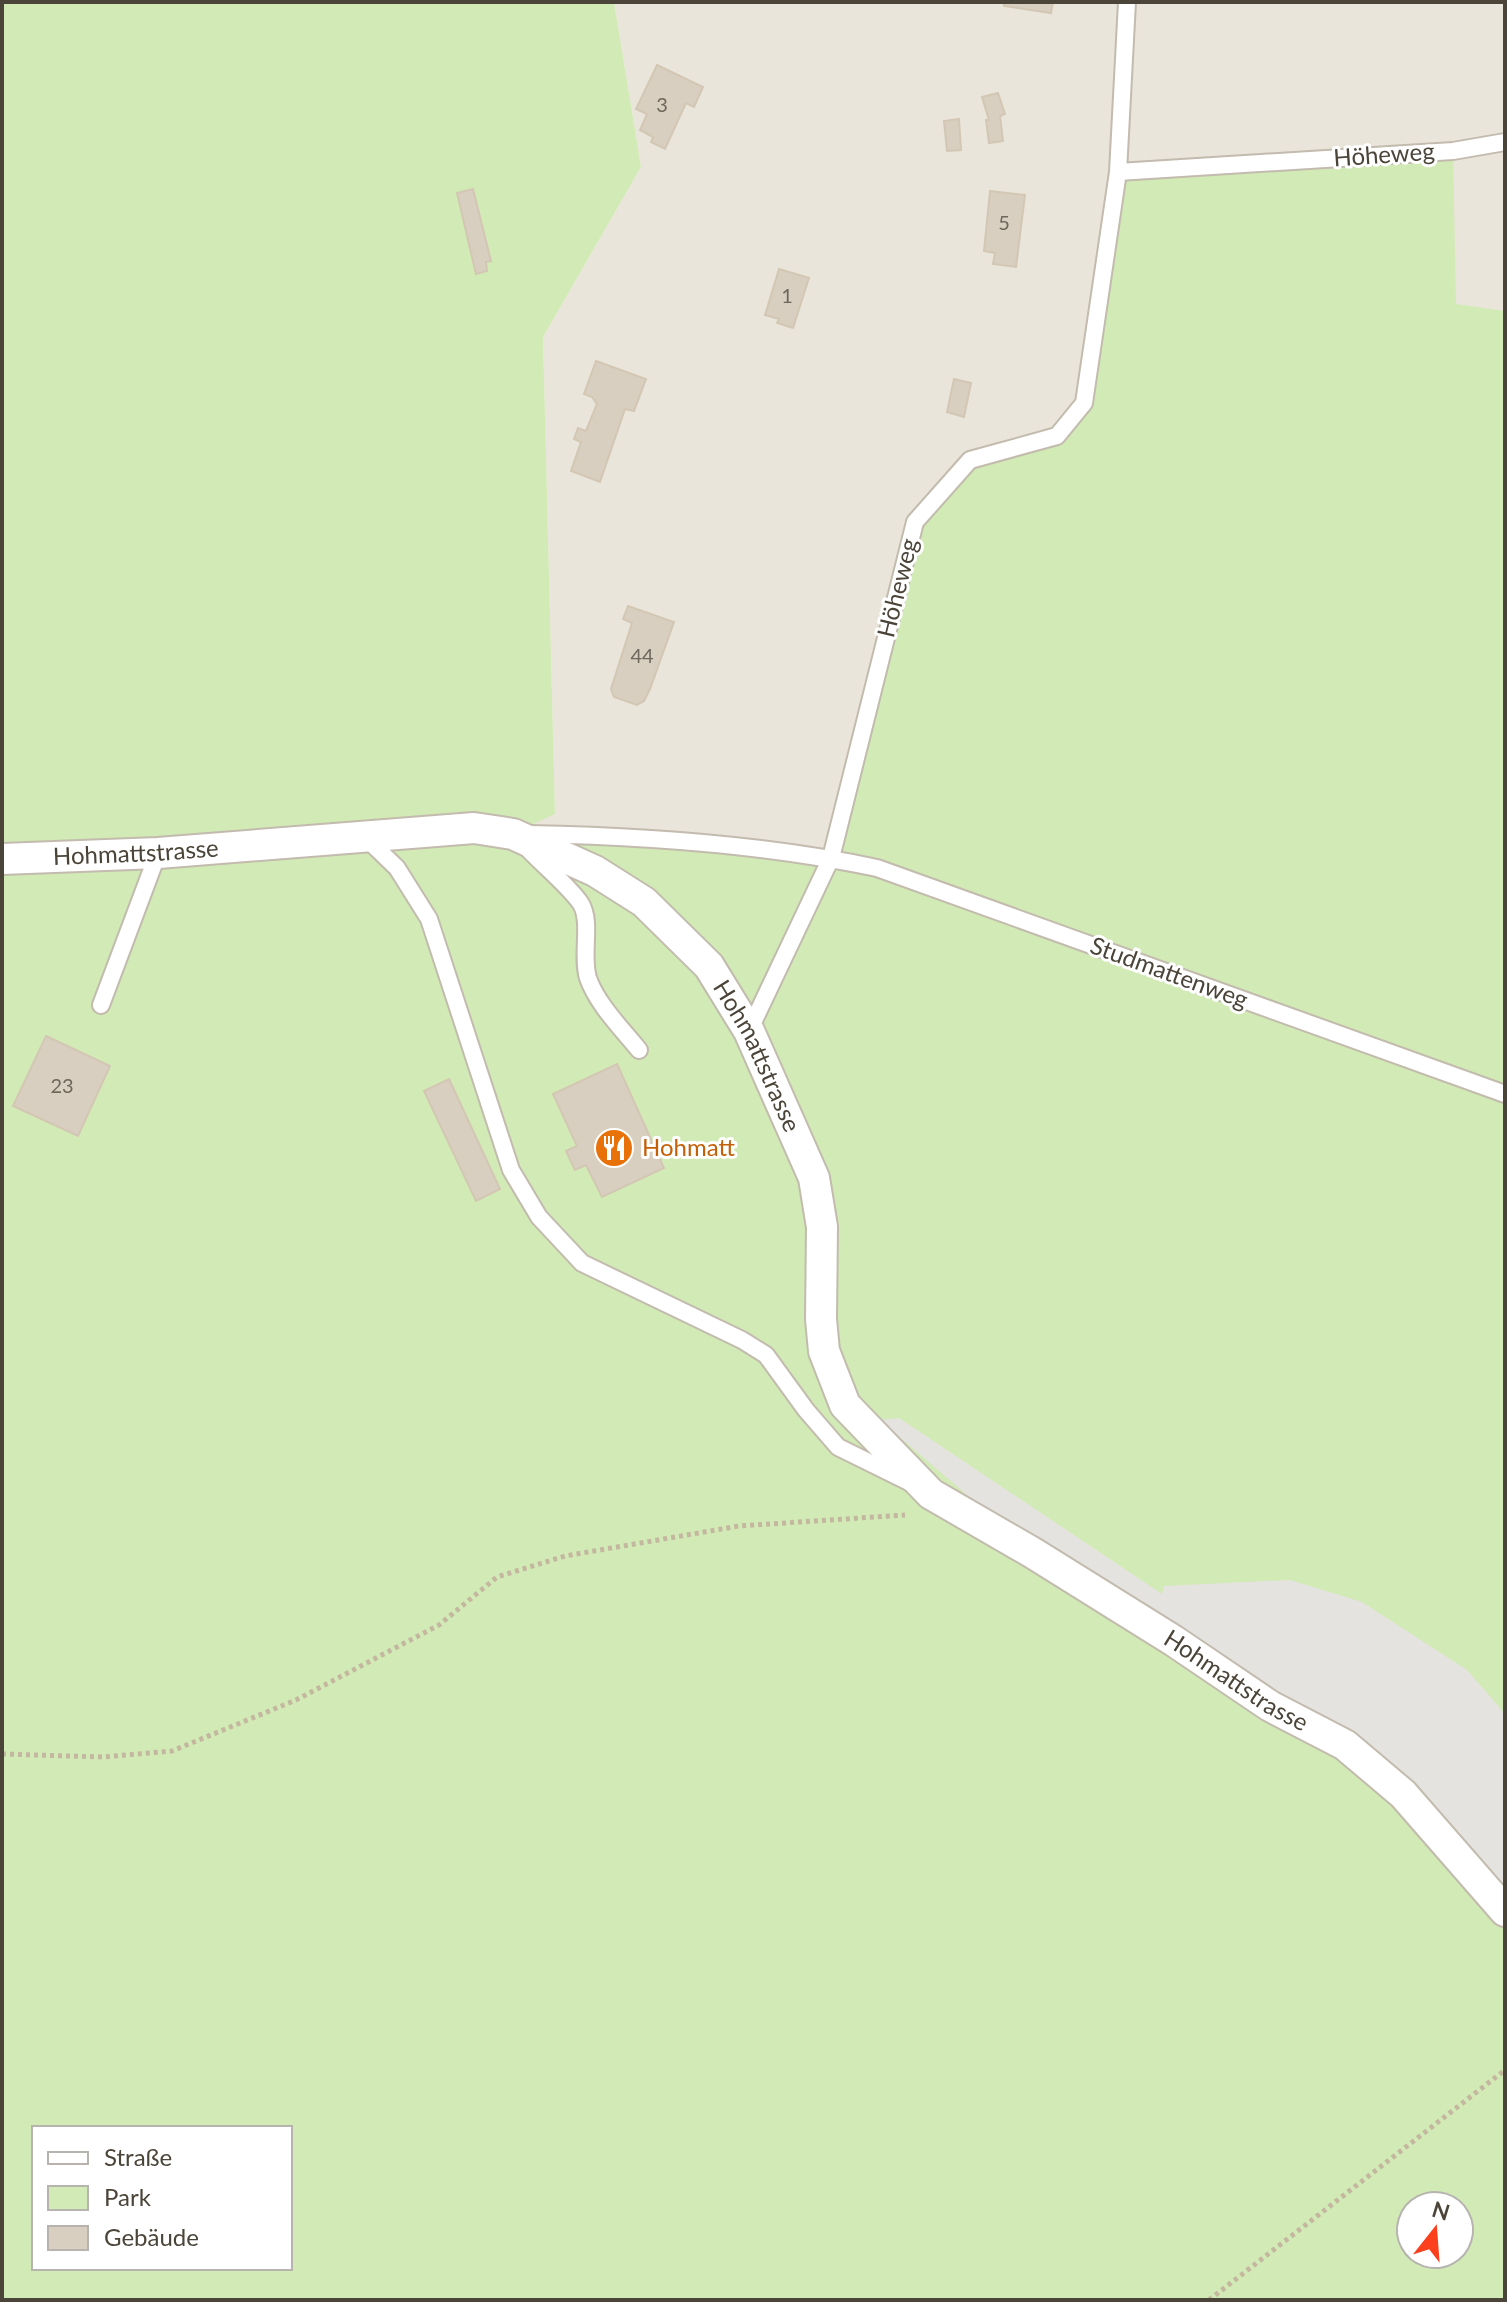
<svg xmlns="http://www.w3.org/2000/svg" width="1507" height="2302" font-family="Lato,sans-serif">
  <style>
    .residential { fill: #eae5da }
    .green { fill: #d2eab5; fill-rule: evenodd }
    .parking { fill: #e5e3e0 }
    .building { fill: #d8cfc1; stroke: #d3c7b4; stroke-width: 2 }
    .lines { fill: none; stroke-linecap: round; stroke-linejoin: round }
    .lane-casing { stroke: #c2bbae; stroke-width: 20 }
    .street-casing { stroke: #c2bbae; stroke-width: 34 }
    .path { stroke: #c4b79f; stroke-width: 5; stroke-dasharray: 4 4; stroke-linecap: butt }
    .lane { stroke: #fff; stroke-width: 16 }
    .street { stroke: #fff; stroke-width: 30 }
    .labels { text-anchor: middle; stroke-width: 6; stroke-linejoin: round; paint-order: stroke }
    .number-label { font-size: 20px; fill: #6e675b }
    .street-label { font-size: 24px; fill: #4b4439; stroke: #fff }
    .food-label { font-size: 24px; fill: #c56008; stroke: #fff; text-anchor: start }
  </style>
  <rect width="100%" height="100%" fill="#f6f3ec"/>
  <!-- residential -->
  <path class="residential" d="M 614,2 L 1505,2 L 1505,311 L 1456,305 L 1084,403 L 831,858 L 513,834 L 555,813 L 543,337 L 641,167 Z"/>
  <!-- green -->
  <path class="green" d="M 2,2 L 614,2 L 641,167 L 543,337 L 555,814 L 516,832 L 830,858 L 915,522 L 970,460 L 1057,436 L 1084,403 L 1118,172 L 1453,151 L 1456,304 L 1505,311 L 1505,2300 L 2,2300 ZM 34,2128 L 290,2128 L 290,2268 L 34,2268 ZM 1411,2206 L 1459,2206 L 1459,2254 L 1411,2254 Z"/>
  <!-- parking -->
  <path class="parking" d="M 899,1418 L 1162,1594 L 1164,1586 L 1290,1580 L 1362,1602 L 1467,1670 L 1505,1714 L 1505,1911 L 1446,1841 L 1157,1615 L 968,1496 L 880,1420 Z"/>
  <!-- building -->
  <path class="building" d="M 1004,2 L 1053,2 L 1051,13 L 1004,6 Z
    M 657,65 L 703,87 L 694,107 L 686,103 L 665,149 L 651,142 L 653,137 L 640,130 L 647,114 L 636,109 Z
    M 998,93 L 1005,114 L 1000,116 L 1003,141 L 989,143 L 986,120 L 989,120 L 982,97 Z
    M 959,119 L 961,150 L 947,151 L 944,121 Z
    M 473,189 L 491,261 L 486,262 L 487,271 L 476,274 L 457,193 Z
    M 990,191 L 1025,195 L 1016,267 L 993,264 L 995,253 L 984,251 Z
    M 779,269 L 809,278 L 793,328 L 777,323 L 779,319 L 765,315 Z
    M 596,361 L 646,379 L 634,411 L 625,409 L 600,482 L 571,471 L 581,442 L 574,439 L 578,428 L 586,431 L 597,404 L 592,397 L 584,394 Z
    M 954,379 L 971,383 L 964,417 L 947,412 Z
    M 628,606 L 674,622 L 650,689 L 644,701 L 637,705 L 614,697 L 611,689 L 632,623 L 623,619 Z
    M 46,1036 L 110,1066 L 78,1136 L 13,1106 Z
    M 617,1064 L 664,1168 L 602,1197 L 586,1165 L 575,1170 L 566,1151 L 577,1146 L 553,1094 Z
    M 449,1079 L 500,1189 L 476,1201 L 424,1091 Z"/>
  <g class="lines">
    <!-- lane casing -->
    <g class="lane-casing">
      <path id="lane" d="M 1118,172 L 1453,151 L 1505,142
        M 528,834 C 644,836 763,844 877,868 L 1505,1094
        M 366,838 L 397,868 L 429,919 L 511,1170 L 539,1217 L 582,1263 L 742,1340 L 766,1355 L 806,1410 L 838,1447 L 909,1482
        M 528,849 C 542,864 571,888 581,904 C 592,922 581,956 588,978 C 597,1004 622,1029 639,1050
        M 101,1005 L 158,853
        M 749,1031 L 831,858 L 915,522 L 970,460 L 1057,436 L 1084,403 L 1118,172 L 1127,2"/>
    </g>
    <!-- street casing -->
    <g class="street-casing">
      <g id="street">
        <path id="s1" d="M 2,859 L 158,853 L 474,828 L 513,834 L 595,871 L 644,902 L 709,966 L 749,1031 L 814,1178 L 822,1227 L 821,1319 L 824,1351 L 845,1405 L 931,1494 L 1033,1553 L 1174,1641 L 1270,1706 L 1345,1745 L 1403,1794 L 1505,1911"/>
      </g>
    </g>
    <!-- path -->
    <path class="path" d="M 2,1754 L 103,1757 L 172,1751 L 296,1700 L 439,1625 L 497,1577 L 565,1556 L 739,1526 L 905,1515
      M 1209,2300 L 1505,2070"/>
    <!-- lane -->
    <use href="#lane" class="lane"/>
    <!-- street -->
    <use href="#street" class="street"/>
  </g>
  <!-- icons -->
  <defs>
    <g id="restaurant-disc" transform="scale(2)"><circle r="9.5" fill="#e8710a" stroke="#fff"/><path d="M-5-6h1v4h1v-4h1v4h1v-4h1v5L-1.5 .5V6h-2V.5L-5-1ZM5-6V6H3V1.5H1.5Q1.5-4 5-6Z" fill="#fff"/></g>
  </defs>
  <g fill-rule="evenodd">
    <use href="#restaurant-disc" x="614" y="1148"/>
  </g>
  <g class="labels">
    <!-- number labels -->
    <g class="number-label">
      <text x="662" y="112">3</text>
      <text x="1004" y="230">5</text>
      <text x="787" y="303">1</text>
      <text x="642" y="663">44</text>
      <text x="62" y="1093">23</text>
    </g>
    <!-- street labels -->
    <g class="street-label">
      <text transform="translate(1384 155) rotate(-4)" y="8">Höheweg</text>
      <text transform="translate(898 588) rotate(-76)" y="8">Höheweg</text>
      <text dy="8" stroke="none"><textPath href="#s1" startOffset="134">Hohmattstrasse</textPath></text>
      <text transform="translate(1169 973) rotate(20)" y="8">Studmattenweg</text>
      <text dy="8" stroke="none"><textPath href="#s1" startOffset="854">Hohmattstrasse</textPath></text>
      <text dy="8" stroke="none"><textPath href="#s1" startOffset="1702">Hohmattstrasse</textPath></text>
    </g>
    <!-- food labels -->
    <g class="food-label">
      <text x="642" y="1156">Hohmatt</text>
    </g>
  </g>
  <!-- border -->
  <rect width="1507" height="2302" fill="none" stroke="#4b4439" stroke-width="8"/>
  <!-- legend -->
  <rect x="32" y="2126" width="260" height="144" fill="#ffffff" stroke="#b7b4b0" stroke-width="2"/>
  <rect x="48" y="2152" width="40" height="12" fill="#ffffff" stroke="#b7b4b0" stroke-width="2"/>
  <text x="104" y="2166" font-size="24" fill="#4b4439">Straße</text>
  <rect x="48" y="2186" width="40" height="24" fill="#d2eab5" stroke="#b7b4b0" stroke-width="2"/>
  <text x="104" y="2206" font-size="24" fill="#4b4439">Park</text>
  <rect x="48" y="2226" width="40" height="24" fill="#d8cfc1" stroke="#b7b4b0" stroke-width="2"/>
  <text x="104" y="2246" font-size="24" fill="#4b4439">Gebäude</text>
  <!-- north arrow -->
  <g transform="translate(1435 2230) rotate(17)"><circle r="38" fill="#ffffff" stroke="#b7b4b0" stroke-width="2"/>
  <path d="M0-6L14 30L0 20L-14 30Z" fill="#fc3f1d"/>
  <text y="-12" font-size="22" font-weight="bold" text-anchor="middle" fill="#4b4439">N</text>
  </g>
</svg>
